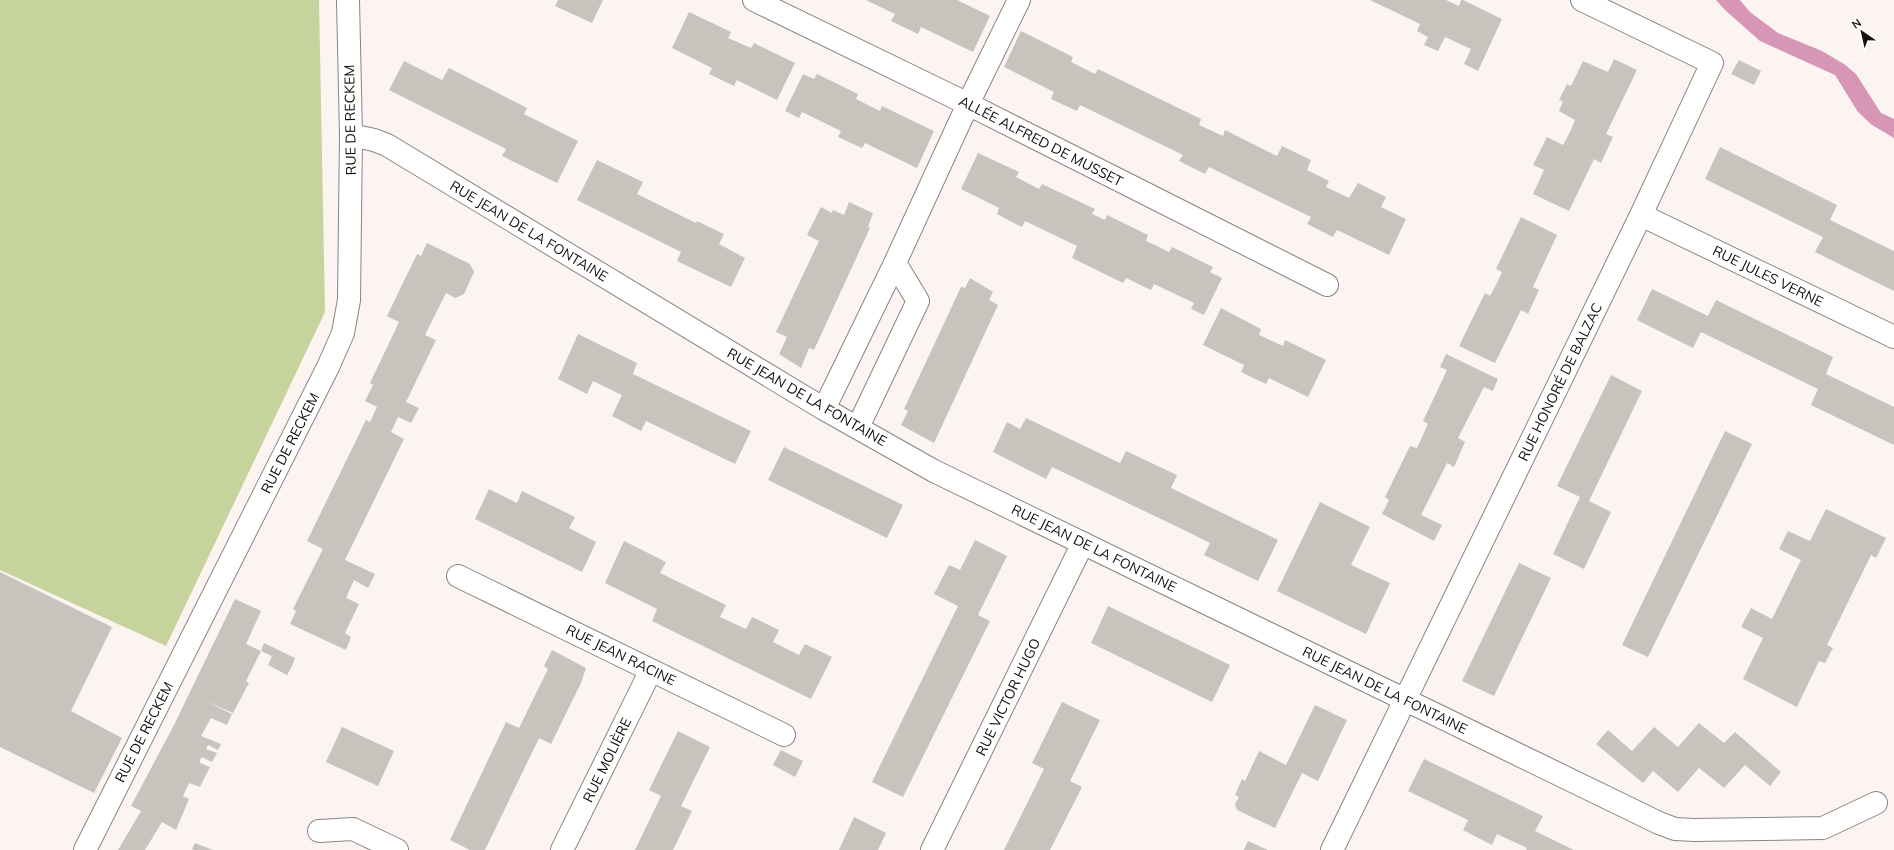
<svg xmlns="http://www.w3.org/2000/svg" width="1894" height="850" font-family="Mulish,sans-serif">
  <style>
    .green { fill: #c7d39c }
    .water { fill: #d796b5 }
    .building { fill: #c7c4be }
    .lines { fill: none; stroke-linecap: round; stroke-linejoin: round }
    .minor-casing { stroke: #8b8582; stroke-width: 24 }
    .minor { stroke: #fff; stroke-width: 22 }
    .labels { text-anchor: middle; stroke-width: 3; stroke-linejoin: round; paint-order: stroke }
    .street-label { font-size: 14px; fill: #120f0e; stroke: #fff }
  </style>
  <rect width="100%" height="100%" fill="#fbf4f0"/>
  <!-- green -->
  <path class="green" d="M 0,0 L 319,0 L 325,312 L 166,646 L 0,570 Z"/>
  <!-- water -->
  <path class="water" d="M 1716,0 L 1740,0 L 1750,12 L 1778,33 L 1822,51 L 1844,64 L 1856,74 L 1881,113 L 1894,119 L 1894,138 L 1872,125 L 1858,112 L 1835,75 L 1760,41 L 1725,10 Z"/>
  <!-- building -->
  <path class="building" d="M 558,0 L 603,0 L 592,23 L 555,6 Z
    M 866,0 L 957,0 L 990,16 L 973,52 L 921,27 L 918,34 L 891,21 L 895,14 Z
    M 1370,0 L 1446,0 L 1459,6 L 1461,0 L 1463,0 L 1502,19 L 1478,71 L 1464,64 L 1471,49 L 1445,37 L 1438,51 L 1424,45 L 1428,37 L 1417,31 L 1420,24 Z
    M 689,12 L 731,32 L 728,38 L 751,48 L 754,43 L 795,63 L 777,100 L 737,80 L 734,86 L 709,74 L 712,68 L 672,48 Z
    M 1021,31 L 1073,57 L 1071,62 L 1095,74 L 1098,69 L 1201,119 L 1199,125 L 1223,136 L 1225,130 L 1277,156 L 1282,146 L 1311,160 L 1307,170 L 1329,181 L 1326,187 L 1349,198 L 1358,183 L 1386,197 L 1381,207 L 1406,219 L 1389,255 L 1337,230 L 1333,237 L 1307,224 L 1311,217 L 1209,167 L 1205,174 L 1179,161 L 1183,155 L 1080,105 L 1077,111 L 1051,99 L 1054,92 L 1004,67 Z
    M 1614,59 L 1637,70 L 1606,134 L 1613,137 L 1601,163 L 1594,159 L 1569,211 L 1533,194 L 1544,170 L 1533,165 L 1547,137 L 1563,145 L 1570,132 L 1575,120 L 1559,111 L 1563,101 L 1559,100 L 1567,84 L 1571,86 L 1583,61 L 1608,72 Z
    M 1739,60 L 1761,71 L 1754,85 L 1731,74 Z
    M 404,61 L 442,80 L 449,68 L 527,108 L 524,114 L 578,141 L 557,183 L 502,156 L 506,149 L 389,90 Z
    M 803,74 L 814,79 L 817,74 L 858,94 L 856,99 L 880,111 L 882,106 L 934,131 L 917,168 L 865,143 L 862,148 L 838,137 L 841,131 L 802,112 L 799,118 L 785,111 Z
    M 1720,147 L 1837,205 L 1830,220 L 1894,251 L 1894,291 L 1815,252 L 1823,237 L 1705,179 Z
    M 978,153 L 1019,172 L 1016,177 L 1039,189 L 1042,184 L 1095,209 L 1092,214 L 1105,220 L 1107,215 L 1148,235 L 1146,241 L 1157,246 L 1169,252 L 1172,247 L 1213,267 L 1210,272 L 1222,278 L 1204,315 L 1191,309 L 1194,303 L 1154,284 L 1151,290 L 1126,278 L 1123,283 L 1072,258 L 1077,246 L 1025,221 L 1022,227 L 1010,221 L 997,214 L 999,208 L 961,189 Z
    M 597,160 L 643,182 L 637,194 L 696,223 L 697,221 L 724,234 L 719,244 L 745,258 L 731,287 L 677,261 L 681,252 L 577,200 Z
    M 849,202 L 873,213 L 868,227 L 870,228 L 814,350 L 809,348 L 801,368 L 779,354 L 787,337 L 776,332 L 819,241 L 807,235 L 821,207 L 832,213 L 833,210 L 844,215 Z
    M 1521,217 L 1557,235 L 1533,287 L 1539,290 L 1528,314 L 1521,310 L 1495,363 L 1459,346 L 1485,293 L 1490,296 L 1496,285 L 1502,272 L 1496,269 Z
    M 427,243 L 470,264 L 474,272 L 464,294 L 455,298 L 446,293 L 425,335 L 436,340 L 406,402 L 419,408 L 411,423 L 398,417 L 391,432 L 404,439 L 345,560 L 375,574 L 368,588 L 354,580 L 346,598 L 359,604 L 345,633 L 351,637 L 346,650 L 290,624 L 296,611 L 293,609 L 323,549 L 307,541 L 366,420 L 370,422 L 377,407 L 365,401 L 373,385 L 370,383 L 399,322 L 387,316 L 417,254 L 421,256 Z
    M 970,278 L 993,292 L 989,300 L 998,305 L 934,443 L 901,425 L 908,411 L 904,409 L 961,287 L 965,288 Z
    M 1652,289 L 1708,316 L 1716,300 L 1833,357 L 1826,374 L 1894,407 L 1894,445 L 1811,405 L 1818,389 L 1701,332 L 1693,348 L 1637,320 Z
    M 1221,308 L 1261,329 L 1259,335 L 1272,341 L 1283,346 L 1285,340 L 1326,360 L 1308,397 L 1269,378 L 1266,384 L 1253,378 L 1241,372 L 1244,365 L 1203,345 Z
    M 578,334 L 637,363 L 633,374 L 751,431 L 735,464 L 646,421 L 641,431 L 612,416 L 622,395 L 593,381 L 587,394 L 558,379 Z
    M 1446,354 L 1498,379 L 1493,391 L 1484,387 L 1458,438 L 1465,442 L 1454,467 L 1447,463 L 1421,515 L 1442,525 L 1434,541 L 1382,514 L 1389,500 L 1385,497 L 1410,446 L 1417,448 L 1428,424 L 1423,421 L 1447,370 L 1440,367 Z
    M 1611,375 L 1642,391 L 1589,501 L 1611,512 L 1584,569 L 1553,554 L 1580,497 L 1557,486 Z
    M 1026,418 L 1120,463 L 1126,451 L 1177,475 L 1171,488 L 1278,540 L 1258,581 L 1204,555 L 1210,543 L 1184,530 L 1052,467 L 1046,479 L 993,452 L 1007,422 L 1020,429 Z
    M 1725,431 L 1752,444 L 1648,657 L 1622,645 Z
    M 784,447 L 903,505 L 887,538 L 768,480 Z
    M 489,489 L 517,503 L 522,491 L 575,517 L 569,528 L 596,542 L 582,572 L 475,519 Z
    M 1320,502 L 1370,527 L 1351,565 L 1390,583 L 1366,634 L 1277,591 Z
    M 1826,509 L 1886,538 L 1876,558 L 1871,555 L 1827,645 L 1833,648 L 1825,663 L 1819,661 L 1797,707 L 1743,679 L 1763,638 L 1741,627 L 1751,608 L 1772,619 L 1801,560 L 1779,549 L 1788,531 L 1810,541 Z
    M 975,540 L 1007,556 L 978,615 L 990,621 L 903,797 L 872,782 L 958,606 L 934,594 L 949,565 L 960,570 Z
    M 624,541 L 666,562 L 660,573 L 726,605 L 720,617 L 746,629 L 752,617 L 779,630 L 773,642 L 799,655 L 805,644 L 832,657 L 811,699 L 652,621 L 657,609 L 605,583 Z
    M 1519,563 L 1551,578 L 1494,696 L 1462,681 Z
    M 0,572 L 112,627 L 71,711 L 122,738 L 94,793 L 0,747 Z
    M 235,599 L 261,611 L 246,644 L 261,651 L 264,643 L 295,658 L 292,666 L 287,675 L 268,665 L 272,656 L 261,651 L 246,681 L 249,683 L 233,713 L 205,701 L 232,714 L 227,725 L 211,718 L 201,736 L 221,744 L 218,750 L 208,745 L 206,749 L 217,753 L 212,762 L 202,757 L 200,760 L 200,763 L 210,767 L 200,787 L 189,783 L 183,796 L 189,799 L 176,830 L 162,822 L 145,850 L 118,850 L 141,811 L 131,806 L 174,725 Z
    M 1108,606 L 1230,665 L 1212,702 L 1091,643 Z
    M 552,650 L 586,668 L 581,683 L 551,744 L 539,738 L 485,850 L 470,850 L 450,840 L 506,722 L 519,728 L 548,669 L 544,666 Z
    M 1062,702 L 1100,720 L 1070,781 L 1082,787 L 1050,850 L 1004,850 L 1044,769 L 1032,763 Z
    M 1315,705 L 1347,720 L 1318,781 L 1302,773 L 1275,828 L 1237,810 L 1235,804 L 1239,797 L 1235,795 L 1242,779 L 1245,781 L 1259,751 L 1286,765 Z
    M 1699,723 L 1724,743 L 1735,732 L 1781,772 L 1770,786 L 1745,765 L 1724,788 L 1699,768 L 1678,792 L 1653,771 L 1643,783 L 1596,744 L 1608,730 L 1632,751 L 1654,727 L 1678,747 Z
    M 342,727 L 394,751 L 378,786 L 326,762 Z
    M 678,731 L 710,747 L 681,806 L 692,811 L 673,850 L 635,850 L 661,796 L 649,790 Z
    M 781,750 L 803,761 L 795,777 L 773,765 Z
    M 1424,759 L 1543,816 L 1535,831 L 1574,850 L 1526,850 L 1527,848 L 1497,834 L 1492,845 L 1463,830 L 1468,820 L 1408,791 Z
    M 854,817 L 886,833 L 878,850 L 839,850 Z
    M 1248,841 L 1268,850 L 1244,850 Z
    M 195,843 L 213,850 L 195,850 L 192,849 Z"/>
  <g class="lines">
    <!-- minor casing -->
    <g class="minor-casing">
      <path id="minor" d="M 754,0 L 968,104 L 1327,285
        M 351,135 L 374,140 L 387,145 L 824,409 L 934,471 L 1659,823 L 1675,829 L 1694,830 L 1823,828 L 1876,803
        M 1641,215 L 1894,337
        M 824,409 L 895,263 L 968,104 L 1019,0
        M 858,427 L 918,301 L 895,263
        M 458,576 L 784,735
        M 319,831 L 353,829 L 397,850
        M 85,850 L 328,367 L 343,333 L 349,300 L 351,135 L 348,0
        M 562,850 L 651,670
        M 932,850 L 1083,543
        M 1332,850 L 1641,215 L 1712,63 L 1582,0"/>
    </g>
    <!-- minor -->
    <use href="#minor" class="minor"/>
  </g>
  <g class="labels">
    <!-- street labels -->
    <g class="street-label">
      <text transform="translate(350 120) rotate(-91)" y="5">RUE DE RECKEM</text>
      <text transform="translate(1041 141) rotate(27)" y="5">ALLÉE ALFRED DE MUSSET</text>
      <text transform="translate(529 231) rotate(31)" y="5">RUE JEAN DE LA FONTAINE</text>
      <text transform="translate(1768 276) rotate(26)" y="5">RUE JULES VERNE</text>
      <text transform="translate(1560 382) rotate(-64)" y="5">RUE HONORÉ DE BALZAC</text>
      <text transform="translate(807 397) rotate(30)" y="5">RUE JEAN DE LA FONTAINE</text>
      <text transform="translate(290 443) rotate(-63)" y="5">RUE DE RECKEM</text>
      <text transform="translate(1094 548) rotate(26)" y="5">RUE JEAN DE LA FONTAINE</text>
      <text transform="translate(621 655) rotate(26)" y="5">RUE JEAN RACINE</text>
      <text transform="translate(1385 690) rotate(26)" y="5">RUE JEAN DE LA FONTAINE</text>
      <text transform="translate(1008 697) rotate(-64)" y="5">RUE VICTOR HUGO</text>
      <text transform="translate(144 732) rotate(-63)" y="5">RUE DE RECKEM</text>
      <text transform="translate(607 760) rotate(-64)" y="5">RUE MOLIÈRE</text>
    </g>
  </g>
  <!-- north arrow -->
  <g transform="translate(1862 32) rotate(326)" stroke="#ffffff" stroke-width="3" paint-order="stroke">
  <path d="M0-3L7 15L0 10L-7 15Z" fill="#120f0e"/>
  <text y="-6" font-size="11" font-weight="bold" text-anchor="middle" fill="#120f0e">N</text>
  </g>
</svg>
